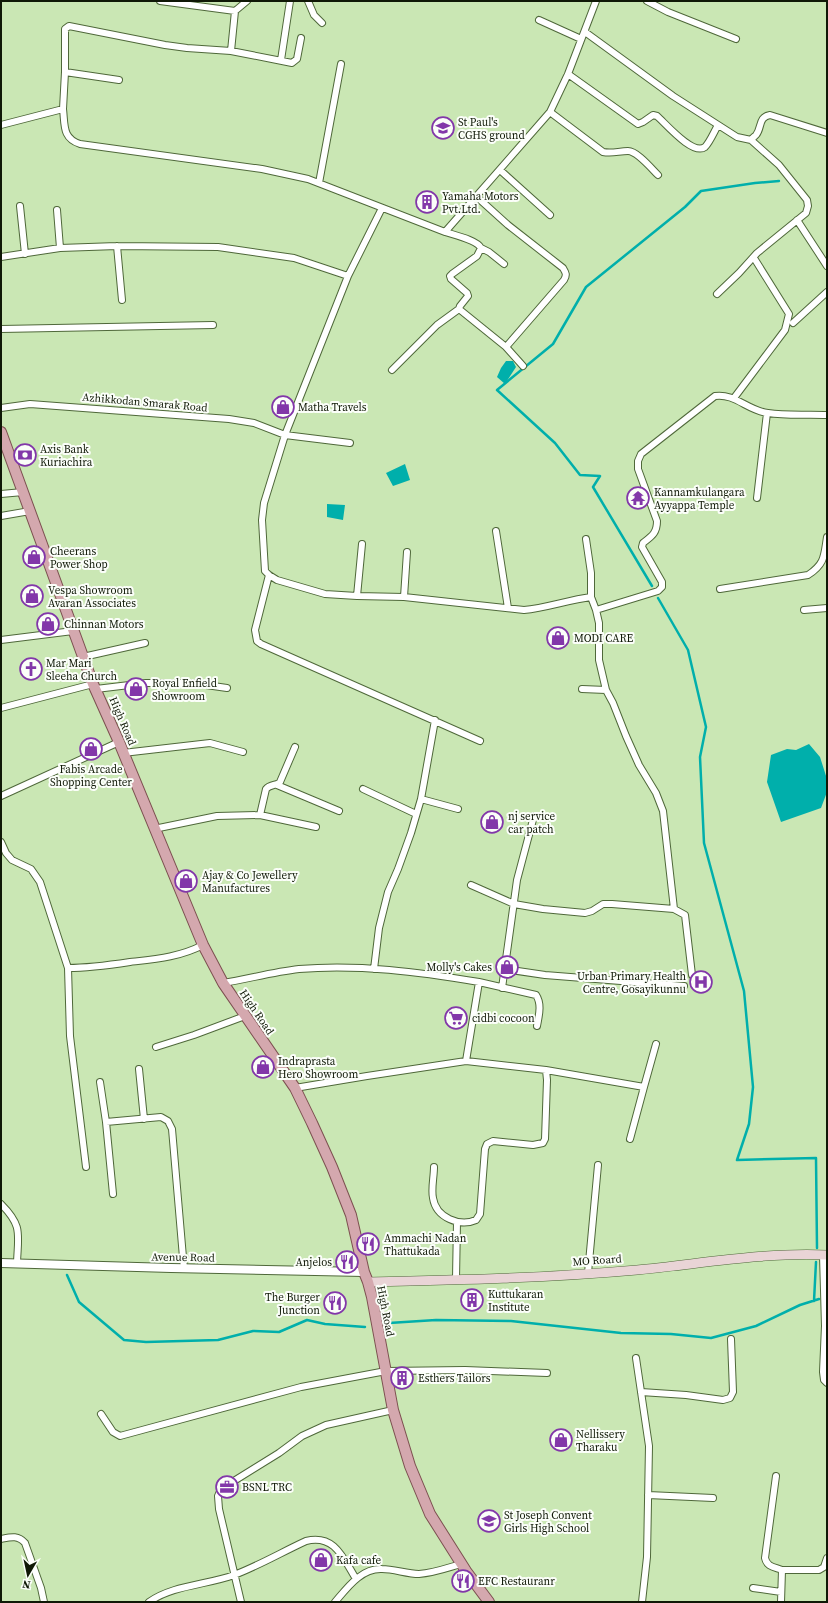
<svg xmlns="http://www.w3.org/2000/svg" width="828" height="1603" font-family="'Source Serif 4',serif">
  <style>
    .water { fill: #00afab }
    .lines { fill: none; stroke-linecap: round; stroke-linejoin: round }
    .stream { stroke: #00afab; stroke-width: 2.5 }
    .minor-casing { stroke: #4f683a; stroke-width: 8 }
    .tertiary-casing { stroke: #4f683a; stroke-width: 10 }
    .secondary-casing { stroke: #4f683a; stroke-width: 10 }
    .primary-casing { stroke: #7c5050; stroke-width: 12 }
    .minor { stroke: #fff; stroke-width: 6 }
    .tertiary { stroke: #fff; stroke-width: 8 }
    .secondary { stroke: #e9d4d6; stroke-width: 9 }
    .primary { stroke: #d4a8ae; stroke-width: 10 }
    .labels { text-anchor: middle; stroke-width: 4; stroke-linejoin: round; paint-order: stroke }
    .poi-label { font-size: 11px; fill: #0f1806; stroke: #fbfef9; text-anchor: start }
    .street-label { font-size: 11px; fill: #0f1806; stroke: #fbfef9 }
  </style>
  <rect width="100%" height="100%" fill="#cae7b4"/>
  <!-- water -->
  <path class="water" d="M 506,361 L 513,361 L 516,367 L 505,384 L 497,377 L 501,368 Z
    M 405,464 L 410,480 L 393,486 L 386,473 Z
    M 327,504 L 345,505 L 343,520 L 327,517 Z
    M 809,744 L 820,757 L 827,779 L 827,792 L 821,808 L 781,822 L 767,782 L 771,755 L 787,749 L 796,750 Z"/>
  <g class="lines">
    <!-- stream -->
    <path class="stream" d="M 652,586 L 593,487 L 600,476 L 580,475 L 555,443 L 497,390 L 553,344 L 586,287 L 685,207 L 701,191 L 755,183 L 779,181
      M 658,598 L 688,650 L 706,727 L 700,757 L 704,843 L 744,991 L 753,1087 L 749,1124 L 737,1160 L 816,1158 L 817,1248
      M 67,1275 L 79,1302 L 124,1340 L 146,1342 L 218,1340 L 253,1331 L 279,1332 L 307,1320 L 325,1324 L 365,1327
      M 814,1301 L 816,1262
      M 389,1323 L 436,1320 L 511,1321 L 621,1333 L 671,1334 L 711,1338 L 756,1326 L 800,1305 L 819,1299"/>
    <!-- minor casing -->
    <g class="minor-casing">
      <path id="minor" d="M 160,1 L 235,11
        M 308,1 L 314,15 L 322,23
        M 647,1 L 668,12 L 736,39
        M 539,20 L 581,39
        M 585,32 L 673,96 L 737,137 L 751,140 C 752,138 754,137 756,135 C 762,128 758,117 770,115 L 827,133
        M 231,51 L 235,11 L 247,1
        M 281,60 L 290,1
        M 65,72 L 119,80
        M 568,74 L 638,124 L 643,122 L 653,115 L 657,116 C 666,124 693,156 705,147 C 710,142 714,132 718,125
        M 63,109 L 65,72 L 65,29 L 69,26 L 165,45 L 187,48 L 231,51 L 292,63 L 297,59 L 301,38
        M 550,112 L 603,152 C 612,154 619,151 628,151 C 637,151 651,168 658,175
        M 1,125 L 63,109 C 65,125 62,138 80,144 L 262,169 L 308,179 L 445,232 L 550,112 L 568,74 L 596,1
        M 500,170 L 550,215
        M 319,183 L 341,64
        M 477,197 L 508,225 L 563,268 C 566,273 567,275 564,280 L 506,347
        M 20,206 L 25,254
        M 57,210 L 60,248
        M 797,220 L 827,266
        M 445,232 C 454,235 477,240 481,248 L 477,256 L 452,274 L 450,276 L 451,279 L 467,293 L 468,296 L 460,306 L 459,309 L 506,347 L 523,366
        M 117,246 L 122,300
        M 481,248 L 489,252 L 504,264
        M 1,257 L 60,248 L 117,246 L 218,247 L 294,258 L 348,276 L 285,435 L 264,503 L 262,520 L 265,571 L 269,575 L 277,580 L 325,594 L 357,596 L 404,597 L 524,610 C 546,608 568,600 591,597 L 596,610 L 599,623 L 599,660 L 606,690 L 613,703 L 626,736 L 639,765 L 656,793 L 663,811 L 674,909
        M 348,276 L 382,208
        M 717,294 L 739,273 L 757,253 L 806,213 L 808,206 L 807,200 L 779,165 L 751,140
        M 793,323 L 827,292
        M 1,329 L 213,325
        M 392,370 L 437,325 L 459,309
        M 734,398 L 785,330 L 789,314 L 754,258
        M 1,408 L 30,404 L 229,419 L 254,423 L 285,435 L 350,443
        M 1,494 L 23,492
        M 757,498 L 767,413
        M 1,516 L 30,511
        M 496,531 L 508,608
        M 586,539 L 591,573 L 591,597
        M 269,575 L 255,630 L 257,641 L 261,644 L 480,741
        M 720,589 L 808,575 C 825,564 824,556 827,537
        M 357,596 L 362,544
        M 404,597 L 407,552
        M 596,610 L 658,591 L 662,587 L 662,582 L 642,547 L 643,543 C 652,536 657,533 657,521 L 638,469 L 638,461 L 641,454 L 715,396 C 735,393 748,411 768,413 C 787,416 808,414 827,415
        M 804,610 L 827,608
        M 1,640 L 73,631
        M 83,657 L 145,643
        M 96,689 L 146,683 L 192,683 L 227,688
        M 582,689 L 606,690
        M 1,708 L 93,684
        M 123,753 L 210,743 L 243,752
        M 277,785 L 339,811
        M 363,789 L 416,814
        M 1,796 L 119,742
        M 421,799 L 435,720
        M 260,815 L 316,827
        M 154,829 L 217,816 L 260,815 L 266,789 C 270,784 276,786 280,782 L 295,747
        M 1,842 L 6,853 L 12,860 L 31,869 L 40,882 L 68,968
        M 471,885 L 514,904 L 543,909 L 585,913 L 592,911 L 603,904 L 612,904 L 674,909 L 685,915 L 692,975
        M 374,969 L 379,928 L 388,892 L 398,869 L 411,833 L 421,799 L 458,809
        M 504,969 L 545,975 L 684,986
        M 479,982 L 536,995 C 542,1004 539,1015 537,1026
        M 223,983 C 248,979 273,972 299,969 C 359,964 419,972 479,982 L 466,1061 L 367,1076 L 295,1088
        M 502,988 L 517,880 L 534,816
        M 156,1047 L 194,1035 L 245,1016
        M 139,1069 L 144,1119
        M 546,1070 L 644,1087 L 656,1044
        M 100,1082 L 106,1122
        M 630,1139 L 644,1087
        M 86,1167 L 70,1036 L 68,968 C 89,968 110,965 130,962 C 156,959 180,957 203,945
        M 434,1167 C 434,1177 431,1189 433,1198 C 436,1218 460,1227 476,1220 L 480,1214 L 485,1149 L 487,1144 L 493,1141 L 533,1145 L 543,1143 L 545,1139 L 547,1080 L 546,1070 L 466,1061
        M 113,1194 L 106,1122 L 161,1117 L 168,1121 L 172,1129 L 184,1269
        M 1,1204 C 23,1226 18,1234 17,1263
        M 823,1255 L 825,1326 L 823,1372 L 824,1380 L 827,1383
        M 588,1273 L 598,1165
        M 456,1279 L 457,1222
        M 636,1358 L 649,1446 L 647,1557 L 642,1602
        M 641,1392 L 686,1395 L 723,1400 L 730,1398 L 733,1392 L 731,1339
        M 101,1414 L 113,1432 L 120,1436 L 301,1387 L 386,1371 L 465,1370 L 547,1373
        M 776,1476 L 765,1558 C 767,1567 774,1567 782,1570 L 781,1602
        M 648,1495 L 713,1498
        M 1,1539 C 11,1537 18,1535 25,1543 L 41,1588 L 44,1602
        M 782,1570 L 819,1570 L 824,1567 L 827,1558
        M 753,1588 L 781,1592
        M 149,1602 C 173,1585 207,1585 234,1575 C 258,1566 282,1552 306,1541 C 335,1534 343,1558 356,1579
        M 241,1602 L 219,1509 L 218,1496 L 221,1489 L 279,1453 L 302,1436 L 326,1425 L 393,1410
        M 335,1602 C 347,1588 361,1568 382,1569 C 394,1569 407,1574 419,1574 C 434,1573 447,1568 461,1564"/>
    </g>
    <!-- tertiary casing -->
    <g class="tertiary-casing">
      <path id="tertiary" d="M 1,1263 L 171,1268 L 364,1272"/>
    </g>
    <!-- secondary casing -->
    <g class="secondary-casing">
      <path id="secondary" d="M 368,1282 C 458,1280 548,1278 637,1270 C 700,1264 764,1252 827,1255"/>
    </g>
    <!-- primary casing -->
    <g class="primary-casing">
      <path id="primary" d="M 1,432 L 93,684 L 119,742 L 203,945 L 223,983 L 295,1088 L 312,1123 L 332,1167 L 351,1215 L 364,1272 L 368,1282 L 372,1297 L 393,1410 L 410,1466 L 430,1514 L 466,1571 L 489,1602"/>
    </g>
    <!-- minor -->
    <use href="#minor" class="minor"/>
    <!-- tertiary -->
    <use href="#tertiary" class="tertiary"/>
    <!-- secondary -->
    <use href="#secondary" class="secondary"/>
    <!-- primary -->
    <use href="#primary" class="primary"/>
  </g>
  <!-- icons -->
  <defs>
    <g id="school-ring" transform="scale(1.15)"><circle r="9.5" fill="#fbfef9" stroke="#8237a9" stroke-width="1.5"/><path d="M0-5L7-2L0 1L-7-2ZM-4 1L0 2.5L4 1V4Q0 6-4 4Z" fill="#8237a9"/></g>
    <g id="building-ring" transform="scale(1.15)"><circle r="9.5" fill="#fbfef9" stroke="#8237a9" stroke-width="1.5"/><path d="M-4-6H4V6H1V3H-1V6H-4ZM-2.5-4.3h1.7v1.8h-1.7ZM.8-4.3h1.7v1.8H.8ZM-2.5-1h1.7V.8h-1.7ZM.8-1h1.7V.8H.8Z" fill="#8237a9"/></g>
    <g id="shop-ring" transform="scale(1.15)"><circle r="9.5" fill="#fbfef9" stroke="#8237a9" stroke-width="1.5"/><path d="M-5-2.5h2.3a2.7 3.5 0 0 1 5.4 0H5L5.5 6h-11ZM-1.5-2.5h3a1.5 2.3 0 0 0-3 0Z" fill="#8237a9"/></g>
    <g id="bank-ring" transform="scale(1.15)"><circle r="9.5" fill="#fbfef9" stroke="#8237a9" stroke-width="1.5"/><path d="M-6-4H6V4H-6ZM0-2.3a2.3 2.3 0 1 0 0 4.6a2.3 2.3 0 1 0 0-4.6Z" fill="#8237a9"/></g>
    <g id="temple-ring" transform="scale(1.15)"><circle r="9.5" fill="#fbfef9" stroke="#8237a9" stroke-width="1.5"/><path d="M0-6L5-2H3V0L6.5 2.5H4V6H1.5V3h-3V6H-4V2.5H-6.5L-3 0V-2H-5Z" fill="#8237a9"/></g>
    <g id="church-ring" transform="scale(1.15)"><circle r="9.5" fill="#fbfef9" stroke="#8237a9" stroke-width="1.5"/><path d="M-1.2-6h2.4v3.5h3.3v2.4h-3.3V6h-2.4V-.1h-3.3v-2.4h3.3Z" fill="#8237a9"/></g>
    <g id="hospital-ring" transform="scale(1.15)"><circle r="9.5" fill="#fbfef9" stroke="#8237a9" stroke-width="1.5"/><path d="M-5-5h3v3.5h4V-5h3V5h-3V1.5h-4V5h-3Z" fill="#8237a9"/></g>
    <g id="supermarket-ring" transform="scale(1.15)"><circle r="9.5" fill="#fbfef9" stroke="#8237a9" stroke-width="1.5"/><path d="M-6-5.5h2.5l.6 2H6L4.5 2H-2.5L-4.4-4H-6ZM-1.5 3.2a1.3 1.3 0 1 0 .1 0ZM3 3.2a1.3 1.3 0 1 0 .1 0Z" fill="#8237a9"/></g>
    <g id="restaurant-ring" transform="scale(1.15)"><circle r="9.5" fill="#fbfef9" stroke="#8237a9" stroke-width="1.5"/><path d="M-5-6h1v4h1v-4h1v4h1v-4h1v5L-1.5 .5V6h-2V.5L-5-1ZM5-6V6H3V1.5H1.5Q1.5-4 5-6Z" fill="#8237a9"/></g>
    <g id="office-ring" transform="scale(1.15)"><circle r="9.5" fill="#fbfef9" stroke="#8237a9" stroke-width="1.5"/><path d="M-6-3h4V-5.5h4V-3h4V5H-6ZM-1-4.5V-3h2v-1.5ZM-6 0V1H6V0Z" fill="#8237a9"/></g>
  </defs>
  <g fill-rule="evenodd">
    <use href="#school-ring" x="443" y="128"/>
    <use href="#building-ring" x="427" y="202"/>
    <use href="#shop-ring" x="283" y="407"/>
    <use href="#bank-ring" x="25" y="455"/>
    <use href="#temple-ring" x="638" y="498"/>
    <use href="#shop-ring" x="34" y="557"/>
    <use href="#shop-ring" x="32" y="596"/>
    <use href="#shop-ring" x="48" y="624"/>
    <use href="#shop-ring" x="558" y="638"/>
    <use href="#church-ring" x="31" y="669"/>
    <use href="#shop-ring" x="136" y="689"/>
    <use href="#shop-ring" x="91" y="749"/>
    <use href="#shop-ring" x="492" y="822"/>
    <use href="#shop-ring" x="186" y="881"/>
    <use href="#shop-ring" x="507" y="967"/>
    <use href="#hospital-ring" x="701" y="982"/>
    <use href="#supermarket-ring" x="456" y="1018"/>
    <use href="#shop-ring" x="263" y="1067"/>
    <use href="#restaurant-ring" x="368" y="1244"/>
    <use href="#restaurant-ring" x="347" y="1262"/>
    <use href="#building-ring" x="472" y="1300"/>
    <use href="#restaurant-ring" x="335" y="1303"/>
    <use href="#building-ring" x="402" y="1378"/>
    <use href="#shop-ring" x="561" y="1440"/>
    <use href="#office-ring" x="227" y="1487"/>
    <use href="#school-ring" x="489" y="1521"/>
    <use href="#shop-ring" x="321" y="1560"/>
    <use href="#restaurant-ring" x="463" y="1581"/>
  </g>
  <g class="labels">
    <!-- poi labels -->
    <g class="poi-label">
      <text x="458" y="126">St Paul's<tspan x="458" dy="13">CGHS ground</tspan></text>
      <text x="442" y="200">Yamaha Motors<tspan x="442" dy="13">Pvt.Ltd.</tspan></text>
      <text x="298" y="411">Matha Travels</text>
      <text x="40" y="453">Axis Bank<tspan x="40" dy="13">Kuriachira</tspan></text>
      <text x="654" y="496">Kannamkulangara<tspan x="654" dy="13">Ayyappa Temple</tspan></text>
      <text x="50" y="555">Cheerans<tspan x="50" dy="13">Power Shop</tspan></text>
      <text x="48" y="594">Vespa Showroom<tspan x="48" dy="13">Avaran Associates</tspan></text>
      <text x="64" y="628">Chinnan Motors</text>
      <text x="574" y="642">MODI CARE</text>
      <text x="46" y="667">Mar Mari<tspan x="46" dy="13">Sleeha Church</tspan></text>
      <text x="152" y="687">Royal Enfield<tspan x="152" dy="13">Showroom</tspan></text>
      <text x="91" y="773" text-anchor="middle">Fabis Arcade<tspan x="91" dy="13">Shopping Center</tspan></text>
      <text x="508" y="820">nj service<tspan x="508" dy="13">car patch</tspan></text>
      <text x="202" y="879">Ajay &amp; Co Jewellery<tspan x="202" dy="13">Manufactures</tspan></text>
      <text x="492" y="971" text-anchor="end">Molly's Cakes</text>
      <text x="686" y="980" text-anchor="end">Urban Primary Health<tspan x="686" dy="13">Centre, Gosayikunnu</tspan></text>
      <text x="472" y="1022">cidbi cocoon</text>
      <text x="278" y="1065">Indraprasta<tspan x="278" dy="13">Hero Showroom</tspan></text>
      <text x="384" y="1242">Ammachi Nadan<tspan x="384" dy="13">Thattukada</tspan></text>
      <text x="332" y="1266" text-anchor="end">Anjelos</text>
      <text x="488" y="1298">Kuttukaran<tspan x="488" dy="13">Institute</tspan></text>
      <text x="320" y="1301" text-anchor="end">The Burger<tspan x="320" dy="13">Junction</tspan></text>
      <text x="418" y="1382">Esthers Tailors</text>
      <text x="576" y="1438">Nellissery<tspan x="576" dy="13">Tharaku</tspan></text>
      <text x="242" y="1491">BSNL TRC</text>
      <text x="504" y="1519">St Joseph Convent<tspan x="504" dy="13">Girls High School</tspan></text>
      <text x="336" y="1564">Kafa cafe</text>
      <text x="478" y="1585">EFC Restauranr</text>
    </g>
    <!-- street labels -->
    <g class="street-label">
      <text transform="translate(145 402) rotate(5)" y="4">Azhikkodan Smarak Road</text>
      <text transform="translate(123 721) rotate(67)" y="4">High Road</text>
      <text transform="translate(257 1012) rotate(56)" y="4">High Road</text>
      <text transform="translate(183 1257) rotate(1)" y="4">Avenue Road</text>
      <text transform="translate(597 1260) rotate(-4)" y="4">MO Roard</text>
      <text transform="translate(386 1311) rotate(79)" y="4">High Road</text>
    </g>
  </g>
  <!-- border -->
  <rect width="828" height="1603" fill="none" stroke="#0f1806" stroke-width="4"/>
  <!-- north arrow -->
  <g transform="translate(28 1575) rotate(189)" stroke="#fbfef9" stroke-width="3" paint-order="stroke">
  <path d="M0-3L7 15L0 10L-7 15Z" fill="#0f1806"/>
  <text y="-6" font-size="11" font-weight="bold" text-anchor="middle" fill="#0f1806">N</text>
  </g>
</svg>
